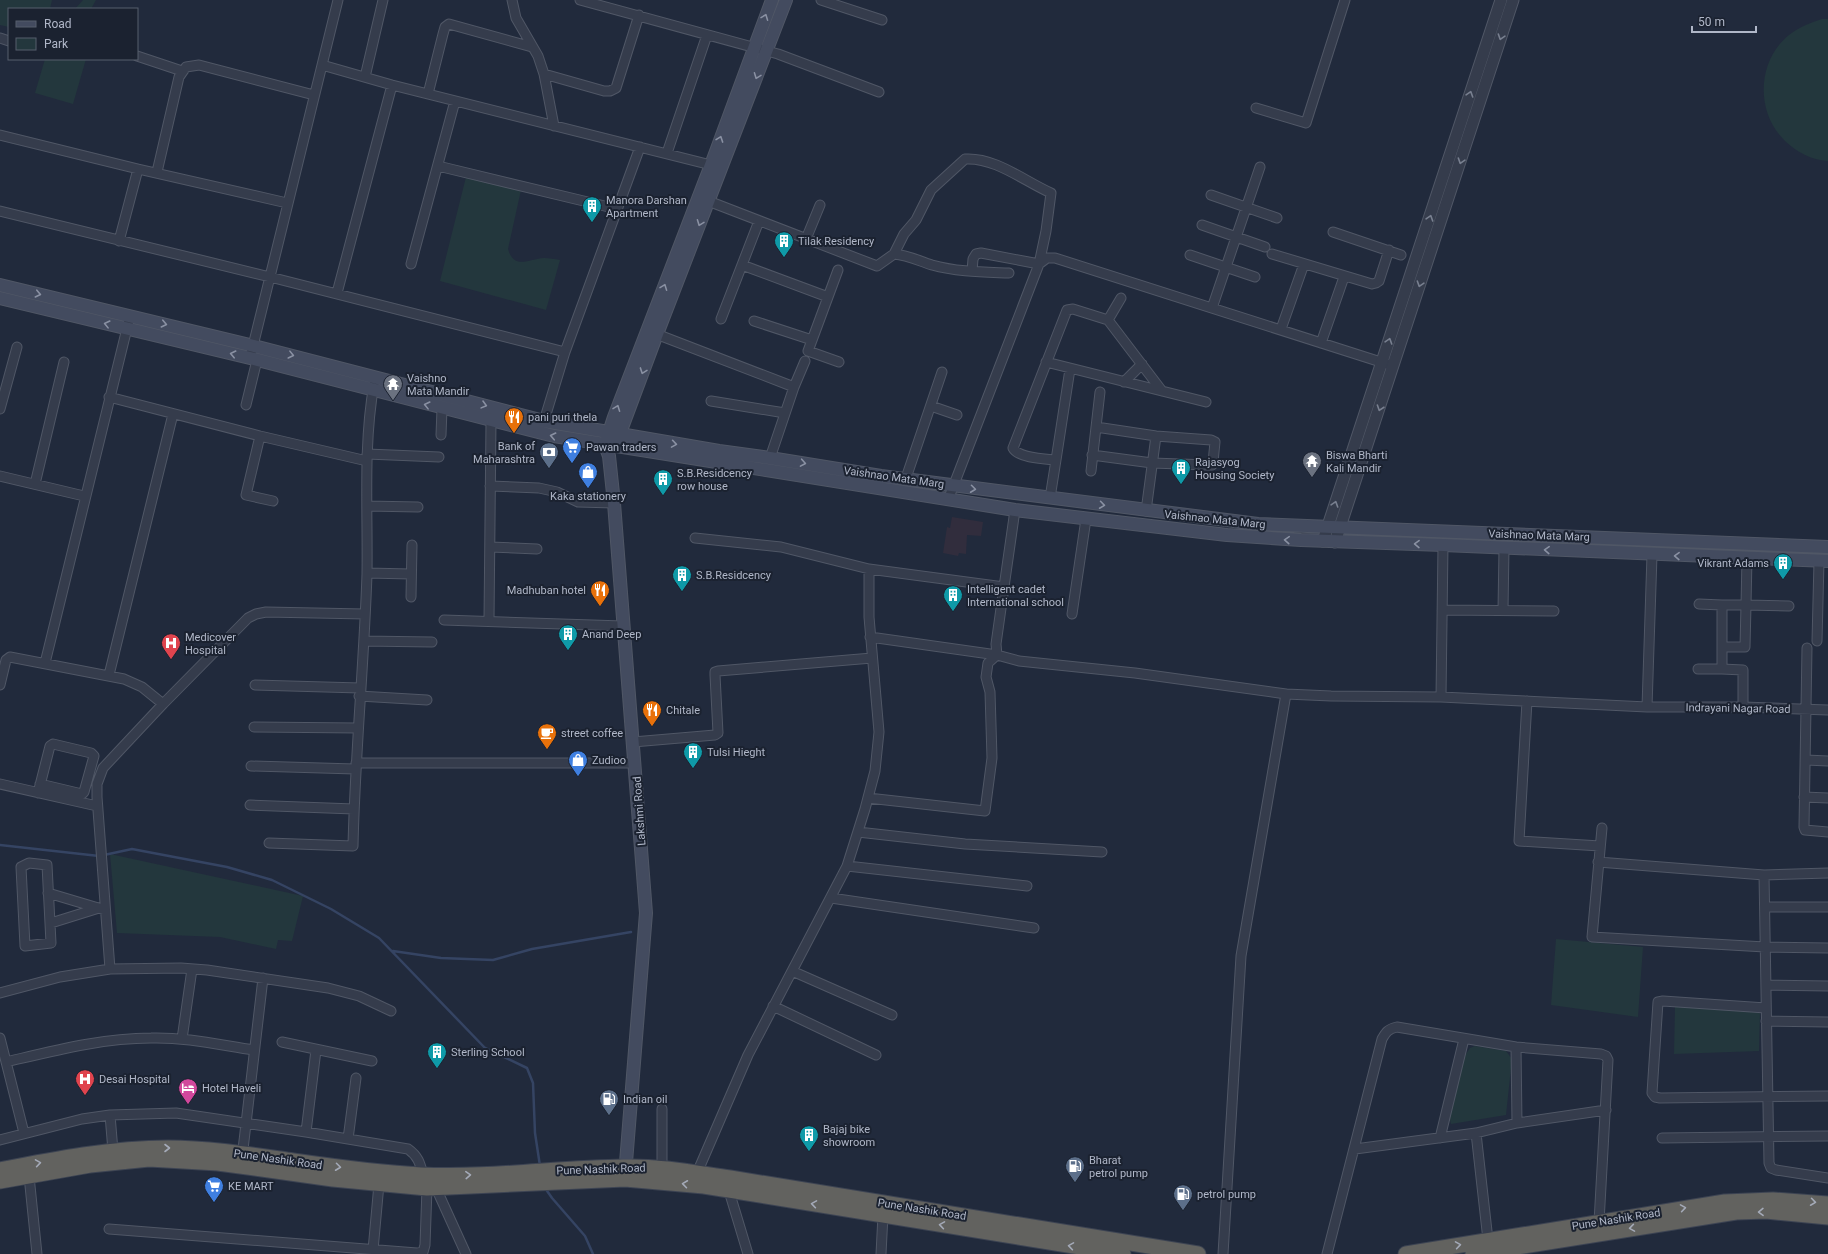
<svg xmlns="http://www.w3.org/2000/svg" width="1828" height="1254" font-family="Roboto,sans-serif">
  <style>
    .medical { fill: #312d3d }
    .green { fill: #23373d }
    .lines { fill: none; stroke-linecap: round; stroke-linejoin: round }
    .stream { stroke: #354463; stroke-width: 2.5 }
    .minor-casing { stroke: #505766; stroke-width: 11 }
    .tertiary-casing { stroke: #505766; stroke-width: 13 }
    .secondary-casing { stroke: #505766; stroke-width: 14 }
    .trunk-casing { stroke: #3d4453; stroke-width: 17 }
    .minor { stroke: #353c4c; stroke-width: 9 }
    .tertiary { stroke: #353c4c; stroke-width: 11 }
    .secondary { stroke: #434b5f; stroke-width: 12 }
    .trunk { stroke: #62625f; stroke-width: 15 }
    .oneway { stroke: #8a91a3 }
    .oneway2 { stroke: #798090 }
    .oneway3 { stroke: #a4aab8 }
    .labels { text-anchor: middle; stroke-width: 4; stroke-linejoin: round; paint-order: stroke }
    .poi-label { font-size: 11px; fill: #b0b7c8; stroke: #1b2230; text-anchor: start }
    .street-label { font-size: 11px; fill: #b0b7c8; stroke: #1b2230 }
  </style>
  <rect width="100%" height="100%" fill="#212a3c"/>
  <!-- medical -->
  <path class="medical" d="M 952,517 L 983,522 L 981,536 L 967,535 L 966,554 L 959,553 L 958,556 L 943,553 L 947,527 L 950,528 Z"/>
  <!-- green -->
  <path class="green" d="M 0,0 L 52,0 L 50,9 L 9,9 L 9,27 L 0,25 Z
    M 83,0 L 96,0 L 91,9 L 75,9 Z
    M 1822,19 L 1828,19 L 1828,161 C 1811,160 1797,152 1785,141 C 1755,112 1757,61 1789,35 C 1799,27 1810,23 1822,19 Z
    M 45,59 L 86,59 L 73,104 L 35,93 Z
    M 466,177 L 521,190 L 508,249 C 514,270 529,259 544,258 C 549,258 555,259 560,260 L 546,310 L 440,281 Z
    M 110,854 L 303,896 L 292,941 L 278,940 L 276,949 L 220,937 L 117,933 Z
    M 1556,939 L 1643,947 L 1638,1017 L 1551,1005 Z
    M 1675,1006 L 1760,1011 L 1759,1051 L 1674,1054 Z
    M 1475,1046 L 1506,1051 L 1512,1059 L 1506,1115 L 1451,1124 L 1449,1116 L 1464,1057 L 1470,1048 Z"/>
  <g class="lines">
    <!-- stream -->
    <path class="stream" d="M 0,845 L 99,856
      M 104,855 L 132,849 L 227,867 L 272,880 L 331,909 L 379,938 L 485,1048 L 527,1068 L 533,1083 L 535,1133 L 540,1166
      M 393,951 L 441,958 L 493,960 L 532,949 L 631,932
      M 545,1188 L 552,1198 L 585,1236 L 593,1254"/>
    <!-- minor casing -->
    <g class="minor-casing">
      <path id="minor" d="M 512,0 L 516,18 L 538,56 L 544,74 L 554,126
        M 580,0 L 778,54 L 879,92
        M 821,0 L 882,20
        M 0,38 L 9,41
        M 137,56 L 182,71
        M 322,65 L 392,85 L 715,166
        M 544,74 L 604,91 L 610,91 L 616,88 L 639,15
        M 365,77 L 383,0
        M 428,94 L 443,34 L 445,27 L 449,24 L 532,47
        M 1256,108 L 1306,123 L 1345,0
        M 0,135 L 138,169 L 287,203
        M 667,153 L 707,35
        M 438,166 L 617,209
        M 157,172 L 179,77 L 186,67 L 199,65 L 314,95
        M 1211,195 L 1277,218
        M 703,199 L 877,266 L 894,254 C 908,255 919,261 932,265 C 957,272 984,272 1009,273
        M 0,211 L 270,277 L 565,352
        M 1202,225 L 1265,247
        M 1333,232 L 1401,255
        M 806,239 L 820,205
        M 119,241 L 138,169
        M 894,254 L 904,234 L 916,220 L 931,190 L 965,159 C 995,157 1024,181 1051,193 L 1046,231 L 1039,264 L 981,253 L 976,254 L 973,259 L 972,271
        M 1272,254 L 1372,284 L 1376,283 L 1379,281 L 1389,250
        M 1190,255 L 1255,277
        M 411,264 L 455,101
        M 742,265 L 828,297
        M 838,270 L 808,351 L 839,362
        M 337,293 L 392,85
        M 1212,308 L 1260,167
        M 721,319 L 759,221
        M 1108,320 L 1121,298
        M 754,321 L 812,340
        M 1281,329 L 1304,264
        M 651,332 L 794,387
        M 1321,343 L 1344,277
        M 250,358 L 338,0
        M 1046,362 L 1206,402
        M 1124,382 L 1142,364
        M 109,397 L 260,436 L 367,461
        M 711,401 L 785,413
        M 246,405 L 257,360
        M 931,406 L 957,415
        M 0,409 L 17,347
        M 544,421 L 565,352 L 640,147
        M 441,435 L 442,409
        M 260,436 L 246,495 L 273,501
        M 367,454 L 439,457
        M 1092,455 L 1152,463 L 1209,465 L 1212,465 L 1213,462 L 1215,442 L 1211,440 L 1156,436 L 1096,427
        M 770,458 L 794,387 L 805,361
        M 1056,460 L 1070,369
        M 1091,471 L 1100,392
        M 0,476 L 84,496
        M 906,478 L 942,372
        M 35,484 L 64,362
        M 490,486 L 539,488 L 557,492 L 578,502 L 614,503
        M 1050,498 L 1056,460 C 1045,459 1018,458 1013,448 L 1067,310 L 1073,309 L 1108,320 L 1162,391
        M 948,500 L 1039,264 L 1047,258 L 1055,258 L 1387,364
        M 367,506 L 418,507
        M 1146,511 L 1156,436
        M 695,538 L 781,547 L 869,569 L 1004,587 L 1015,510
        M 490,547 L 537,549
        M 367,573 L 411,574
        M 1004,587 L 996,644 L 997,655 L 1019,661 L 1135,673 L 1286,694 L 1331,696 L 1441,697 L 1647,707 L 1743,707 L 1828,710
        M 411,597 L 412,545
        M 1699,604 L 1722,605
        M 1442,610 L 1554,611
        M 1503,610 L 1504,548
        M 1072,614 L 1086,519
        M 444,620 L 623,626
        M 489,621 L 491,421
        M 870,637 L 997,655
        M 364,641 L 432,642
        M 1817,641 L 1819,561
        M 1722,647 L 1745,647 L 1746,605 L 1789,606
        M 1807,648 L 1804,827 L 1805,830 L 1828,832
        M 45,663 L 130,316
        M 1698,669 L 1722,669
        M 109,675 L 173,414
        M 0,685 L 6,660 L 10,657 L 124,679 L 142,687 L 163,704
        M 255,685 L 360,688
        M 359,696 L 427,700
        M 1441,697 L 1443,545
        M 1527,701 L 1519,841 L 1600,846
        M 1647,707 L 1652,555
        M 1743,707 L 1743,670 L 1722,669 L 1722,605 L 1746,605 L 1747,558
        M 254,727 L 358,728
        M 633,742 L 715,735 L 718,733 L 715,675 L 715,672 L 718,671 L 872,658
        M 1806,760 L 1828,761
        M 356,763 L 635,763
        M 251,766 L 355,769
        M 0,784 L 97,806
        M 38,793 L 50,746 L 53,744 L 91,753 L 94,756 L 84,792 L 82,794 L 40,784
        M 1804,797 L 1828,798
        M 868,798 L 985,811 L 992,758 L 990,692 L 986,677 L 988,663 L 997,655
        M 250,805 L 354,809
        M 1602,828 L 1592,937 L 1765,947 L 1828,948
        M 858,832 L 965,844 L 1102,852
        M 269,843 L 353,846 C 355,755 364,664 367,574 C 368,511 363,446 374,384
        M 1598,862 L 1764,875
        M 29,863 L 47,865 L 51,943 L 25,946 L 21,867 Z
        M 847,866 L 1027,886
        M 1828,873 L 1764,875 L 1769,1163 L 1771,1168 L 1776,1170 L 1828,1178
        M 48,893 L 105,910
        M 831,898 L 1034,928
        M 1765,907 L 1828,907
        M 51,923 L 99,908
        M 110,969 L 97,797 L 97,784 L 103,768 L 163,704 L 248,618 L 256,614 L 266,612 L 365,614
        M 792,971 L 892,1015
        M 1766,985 L 1828,986
        M 0,993 L 60,977 L 110,969 L 181,968 L 207,970 L 328,988 L 359,996 L 391,1011
        M 773,1006 L 876,1055
        M 1766,1008 L 1663,1001 L 1658,1002 L 1652,1093 L 1655,1097 L 1660,1098 L 1828,1096
        M 1766,1021 L 1828,1022
        M 0,1038 L 24,1133
        M 182,1039 L 192,969
        M 282,1042 L 372,1061
        M 1516,1047 L 1517,1123
        M 6,1062 C 53,1051 102,1038 151,1038 C 185,1037 220,1045 254,1050
        M 662,1109 L 662,1168
        M 110,1115 L 113,1151
        M 306,1132 L 316,1050
        M 1476,1133 L 1488,1240
        M 1440,1138 L 1464,1039
        M 1662,1138 L 1828,1136
        M 348,1139 L 356,1078
        M 0,1140 L 82,1119 L 110,1115 L 176,1113 L 306,1132 L 408,1149 C 418,1156 420,1163 423,1175
        M 1355,1149 L 1476,1133 L 1517,1123 L 1606,1110
        M 242,1158 L 263,978
        M 697,1173 L 748,1055 L 847,866 L 865,809 L 875,771 L 879,732 L 869,617 L 869,569
        M 29,1176 L 37,1254
        M 436,1188 L 466,1254
        M 729,1191 L 748,1254
        M 109,1229 L 417,1253 L 423,1252 L 425,1245 L 427,1188
        M 373,1250 L 379,1184
        M 881,1254 L 883,1215
        M 1223,1254 L 1241,956 L 1286,694
        M 1327,1254 L 1382,1039 C 1386,1032 1388,1029 1397,1027 L 1516,1047 L 1601,1054 L 1606,1056 L 1608,1060 L 1599,1222"/>
    </g>
    <!-- tertiary casing -->
    <g class="tertiary-casing">
      <path id="tertiary" d="M 1323,541 L 1501,0
        M 1335,542 L 1513,0"/>
    </g>
    <!-- secondary casing -->
    <g class="secondary-casing">
      <path id="secondary" d="M 0,285 L 254,346 L 544,421 L 719,451 L 770,458 L 881,476 L 1258,524 L 1828,547
        M 0,298 L 250,358 L 554,436 L 1015,510 L 1227,535 L 1301,540 L 1443,545 L 1828,561
        M 617,441 L 657,334 L 786,0
        M 625,1175 L 646,913 L 614,503 L 609,456 L 605,445 L 614,417 L 711,165 L 772,0"/>
    </g>
    <!-- trunk casing -->
    <g class="trunk-casing">
      <path id="trunk" d="M 0,1170 C 55,1159 112,1148 168,1148 C 210,1148 252,1155 293,1161 C 335,1167 378,1173 421,1175 C 489,1178 556,1168 624,1167 C 660,1166 695,1173 730,1178 L 1198,1254
        M 0,1181 L 90,1165 L 149,1159 L 218,1163 L 333,1179 L 427,1188 L 625,1179 L 704,1186 L 1123,1254
        M 1406,1254 L 1725,1202 L 1773,1200 L 1828,1204
        M 1473,1254 L 1736,1212 L 1766,1211 L 1828,1217"/>
    </g>
    <!-- minor -->
    <use href="#minor" class="minor"/>
    <!-- tertiary -->
    <use href="#tertiary" class="tertiary"/>
    <!-- secondary -->
    <use href="#secondary" class="secondary"/>
    <!-- trunk -->
    <use href="#trunk" class="trunk"/>
  </g>
  <!-- one-way arrows -->
  <defs><path id="oneway-chevron" d="M-2-3.5L2.5 0L-2 3.5" fill="none" stroke-width="1.6" stroke-linecap="round" stroke-linejoin="round"/></defs>
  <g class="oneway">
    <use href="#oneway-chevron" transform="translate(765 17) rotate(-69)"/>
    <use href="#oneway-chevron" transform="translate(757 76) rotate(111)"/>
    <use href="#oneway-chevron" transform="translate(720 139) rotate(-70)"/>
    <use href="#oneway-chevron" transform="translate(700 223) rotate(111)"/>
    <use href="#oneway-chevron" transform="translate(664 287) rotate(-69)"/>
    <use href="#oneway-chevron" transform="translate(38 294) rotate(13)"/>
    <use href="#oneway-chevron" transform="translate(107 324) rotate(-166)"/>
    <use href="#oneway-chevron" transform="translate(164 324) rotate(13)"/>
    <use href="#oneway-chevron" transform="translate(233 354) rotate(-167)"/>
    <use href="#oneway-chevron" transform="translate(291 355) rotate(14)"/>
    <use href="#oneway-chevron" transform="translate(643 371) rotate(110)"/>
    <use href="#oneway-chevron" transform="translate(427 405) rotate(-166)"/>
    <use href="#oneway-chevron" transform="translate(484 405) rotate(15)"/>
    <use href="#oneway-chevron" transform="translate(617 408) rotate(-69)"/>
    <use href="#oneway-chevron" transform="translate(553 436) rotate(-168)"/>
    <use href="#oneway-chevron" transform="translate(674 444) rotate(9)"/>
    <use href="#oneway-chevron" transform="translate(803 463) rotate(10)"/>
    <use href="#oneway-chevron" transform="translate(973 489) rotate(7)"/>
    <use href="#oneway-chevron" transform="translate(1102 505) rotate(8)"/>
    <use href="#oneway-chevron" transform="translate(1287 540) rotate(-176)"/>
    <use href="#oneway-chevron" transform="translate(1417 544) rotate(-179)"/>
    <use href="#oneway-chevron" transform="translate(1547 550) rotate(-177)"/>
    <use href="#oneway-chevron" transform="translate(1677 556) rotate(-178)"/>
  </g>
  <g class="oneway2">
    <use href="#oneway-chevron" transform="translate(1501 37) rotate(108)"/>
    <use href="#oneway-chevron" transform="translate(1470 94) rotate(-72)"/>
    <use href="#oneway-chevron" transform="translate(1461 161) rotate(108)"/>
    <use href="#oneway-chevron" transform="translate(1430 218) rotate(-72)"/>
    <use href="#oneway-chevron" transform="translate(1420 284) rotate(108)"/>
    <use href="#oneway-chevron" transform="translate(1389 341) rotate(-72)"/>
    <use href="#oneway-chevron" transform="translate(1380 408) rotate(109)"/>
    <use href="#oneway-chevron" transform="translate(1335 504) rotate(-72)"/>
  </g>
  <g class="oneway3">
    <use href="#oneway-chevron" transform="translate(167 1148)"/>
    <use href="#oneway-chevron" transform="translate(38 1163) rotate(-9)"/>
    <use href="#oneway-chevron" transform="translate(338 1167) rotate(7)"/>
    <use href="#oneway-chevron" transform="translate(468 1175) rotate(-3)"/>
    <use href="#oneway-chevron" transform="translate(685 1184) rotate(-172)"/>
    <use href="#oneway-chevron" transform="translate(1813 1202) rotate(8)"/>
    <use href="#oneway-chevron" transform="translate(814 1204) rotate(-171)"/>
    <use href="#oneway-chevron" transform="translate(1683 1208) rotate(-9)"/>
    <use href="#oneway-chevron" transform="translate(1761 1212) rotate(179)"/>
    <use href="#oneway-chevron" transform="translate(942 1225) rotate(-171)"/>
    <use href="#oneway-chevron" transform="translate(1632 1228) rotate(171)"/>
    <use href="#oneway-chevron" transform="translate(1458 1245) rotate(-9)"/>
    <use href="#oneway-chevron" transform="translate(1071 1246) rotate(-171)"/>
  </g>
  <!-- icons -->
  <defs>
    <g id="building-pin" transform="scale(1)"><path d="M0 17L-7.5 6A9.5 9.5 0 1 1 7.5 6Z" fill="#0f9aa8" stroke="#1b2230"/><path d="M-4-6H4V6H1V3H-1V6H-4ZM-2.5-4.3h1.7v1.8h-1.7ZM.8-4.3h1.7v1.8H.8ZM-2.5-1h1.7V.8h-1.7ZM.8-1h1.7V.8H.8Z" fill="#fff"/></g>
    <g id="temple-pin" transform="scale(1)"><path d="M0 17L-7.5 6A9.5 9.5 0 1 1 7.5 6Z" fill="#6b7280" stroke="#1b2230"/><path d="M0-6L5-2H3V0L6.5 2.5H4V6H1.5V3h-3V6H-4V2.5H-6.5L-3 0V-2H-5Z" fill="#fff"/></g>
    <g id="restaurant-pin" transform="scale(1)"><path d="M0 17L-7.5 6A9.5 9.5 0 1 1 7.5 6Z" fill="#e8710a" stroke="#1b2230"/><path d="M-5-6h1v4h1v-4h1v4h1v-4h1v5L-1.5 .5V6h-2V.5L-5-1ZM5-6V6H3V1.5H1.5Q1.5-4 5-6Z" fill="#fff"/></g>
    <g id="supermarket-pin" transform="scale(1)"><path d="M0 17L-7.5 6A9.5 9.5 0 1 1 7.5 6Z" fill="#3f7fe0" stroke="#1b2230"/><path d="M-6-5.5h2.5l.6 2H6L4.5 2H-2.5L-4.4-4H-6ZM-1.5 3.2a1.3 1.3 0 1 0 .1 0ZM3 3.2a1.3 1.3 0 1 0 .1 0Z" fill="#fff"/></g>
    <g id="bank-pin" transform="scale(1)"><path d="M0 17L-7.5 6A9.5 9.5 0 1 1 7.5 6Z" fill="#5c6f8a" stroke="#1b2230"/><path d="M-6-4H6V4H-6ZM0-2.3a2.3 2.3 0 1 0 0 4.6a2.3 2.3 0 1 0 0-4.6Z" fill="#fff"/></g>
    <g id="shop-pin" transform="scale(1)"><path d="M0 17L-7.5 6A9.5 9.5 0 1 1 7.5 6Z" fill="#3f7fe0" stroke="#1b2230"/><path d="M-5-2.5h2.3a2.7 3.5 0 0 1 5.4 0H5L5.5 6h-11ZM-1.5-2.5h3a1.5 2.3 0 0 0-3 0Z" fill="#fff"/></g>
    <g id="hospital-pin" transform="scale(1)"><path d="M0 17L-7.5 6A9.5 9.5 0 1 1 7.5 6Z" fill="#e0444e" stroke="#1b2230"/><path d="M-5-5h3v3.5h4V-5h3V5h-3V1.5h-4V5h-3Z" fill="#fff"/></g>
    <g id="cafe-pin" transform="scale(1)"><path d="M0 17L-7.5 6A9.5 9.5 0 1 1 7.5 6Z" fill="#e8710a" stroke="#1b2230"/><path d="M-5.5-4.5H6V0H3Q3 3.5 0 3.5H-2.5Q-5.5 3.5-5.5 0ZM3-3.2v2h1.7v-2ZM-6 4.5H4V6H-6Z" fill="#fff"/></g>
    <g id="hotel-pin" transform="scale(1)"><path d="M0 17L-7.5 6A9.5 9.5 0 1 1 7.5 6Z" fill="#d1479c" stroke="#1b2230"/><path d="M-6-4.5h1.5V1H6V5H4.5V3h-9V5H-6ZM-4 0a1.8 1.8 0 1 1 3.6 0ZM.5 0V-2.5h3Q6-2.5 6 0Z" fill="#fff"/></g>
    <g id="fuel-pin" transform="scale(1)"><path d="M0 17L-7.5 6A9.5 9.5 0 1 1 7.5 6Z" fill="#5c6f8a" stroke="#1b2230"/><path d="M-5.5-6h7V0h2V4h1.3V-2.5L3-4.5l.8-.8L6-3V5H2.5V1h-1V6h-7ZM-4.2-4.7v3.2H.2V-4.7Z" fill="#fff"/></g>
  </defs>
  <g fill-rule="evenodd">
    <use href="#building-pin" x="592" y="206"/>
    <use href="#building-pin" x="784" y="241"/>
    <use href="#temple-pin" x="393" y="384"/>
    <use href="#restaurant-pin" x="514" y="417"/>
    <use href="#supermarket-pin" x="572" y="447"/>
    <use href="#bank-pin" x="549" y="452"/>
    <use href="#temple-pin" x="1312" y="461"/>
    <use href="#building-pin" x="1181" y="468"/>
    <use href="#shop-pin" x="588" y="472"/>
    <use href="#building-pin" x="663" y="479"/>
    <use href="#building-pin" x="1783" y="563"/>
    <use href="#building-pin" x="682" y="575"/>
    <use href="#restaurant-pin" x="600" y="590"/>
    <use href="#building-pin" x="953" y="595"/>
    <use href="#building-pin" x="568" y="634"/>
    <use href="#hospital-pin" x="171" y="643"/>
    <use href="#restaurant-pin" x="652" y="710"/>
    <use href="#cafe-pin" x="547" y="733"/>
    <use href="#building-pin" x="693" y="752"/>
    <use href="#shop-pin" x="578" y="760"/>
    <use href="#building-pin" x="437" y="1052"/>
    <use href="#hospital-pin" x="85" y="1079"/>
    <use href="#hotel-pin" x="188" y="1088"/>
    <use href="#fuel-pin" x="609" y="1099"/>
    <use href="#building-pin" x="809" y="1135"/>
    <use href="#fuel-pin" x="1075" y="1166"/>
    <use href="#supermarket-pin" x="214" y="1186"/>
    <use href="#fuel-pin" x="1183" y="1194"/>
  </g>
  <g class="labels">
    <!-- poi labels -->
    <g class="poi-label">
      <text x="606" y="204">Manora Darshan<tspan x="606" dy="13">Apartment</tspan></text>
      <text x="798" y="245">Tilak Residency</text>
      <text x="407" y="382">Vaishno<tspan x="407" dy="13">Mata Mandir</tspan></text>
      <text x="528" y="421">pani puri thela</text>
      <text x="535" y="450" text-anchor="end">Bank of<tspan x="535" dy="13">Maharashtra</tspan></text>
      <text x="586" y="451">Pawan traders</text>
      <text x="1326" y="459">Biswa Bharti<tspan x="1326" dy="13">Kali Mandir</tspan></text>
      <text x="1195" y="466">Rajasyog<tspan x="1195" dy="13">Housing Society</tspan></text>
      <text x="677" y="477">S.B.Residcency<tspan x="677" dy="13">row house</tspan></text>
      <text x="588" y="500" text-anchor="middle">Kaka stationery</text>
      <text x="1769" y="567" text-anchor="end">Vikrant Adams</text>
      <text x="696" y="579">S.B.Residcency</text>
      <text x="967" y="593">Intelligent cadet<tspan x="967" dy="13">International school</tspan></text>
      <text x="586" y="594" text-anchor="end">Madhuban hotel</text>
      <text x="582" y="638">Anand Deep</text>
      <text x="185" y="641">Medicover<tspan x="185" dy="13">Hospital</tspan></text>
      <text x="666" y="714">Chitale</text>
      <text x="561" y="737">street coffee</text>
      <text x="707" y="756">Tulsi Hieght</text>
      <text x="592" y="764">Zudioo</text>
      <text x="451" y="1056">Sterling School</text>
      <text x="99" y="1083">Desai Hospital</text>
      <text x="202" y="1092">Hotel Haveli</text>
      <text x="623" y="1103">Indian oil</text>
      <text x="823" y="1133">Bajaj bike<tspan x="823" dy="13">showroom</tspan></text>
      <text x="1089" y="1164">Bharat<tspan x="1089" dy="13">petrol pump</tspan></text>
      <text x="228" y="1190">KE MART</text>
      <text x="1197" y="1198">petrol pump</text>
    </g>
    <!-- street labels -->
    <g class="street-label">
      <text transform="translate(894 477) rotate(8)" y="4">Vaishnao Mata Marg</text>
      <text transform="translate(1215 519) rotate(6)" y="4">Vaishnao Mata Marg</text>
      <text transform="translate(1539 535) rotate(2)" y="4">Vaishnao Mata Marg</text>
      <text transform="translate(1738 708) rotate(1)" y="4">Indrayani Nagar Road</text>
      <text transform="translate(639 811) rotate(-94)" y="4">Lakshmi Road</text>
      <text transform="translate(278 1159) rotate(8)" y="4">Pune Nashik Road</text>
      <text transform="translate(601 1169) rotate(-2)" y="4">Pune Nashik Road</text>
      <text transform="translate(922 1209) rotate(9)" y="4">Pune Nashik Road</text>
      <text transform="translate(1616 1219) rotate(-9)" y="4">Pune Nashik Road</text>
    </g>
  </g>
  <!-- legend -->
  <rect x="8" y="8" width="130" height="52" fill="#1b2230" stroke="#575e6d"/>
  <rect x="16" y="21" width="20" height="6" fill="#434b5f" stroke="#575e6d"/>
  <text x="44" y="28" font-size="12" fill="#b0b7c8">Road</text>
  <rect x="16" y="38" width="20" height="12" fill="#23373d" stroke="#575e6d"/>
  <text x="44" y="48" font-size="12" fill="#b0b7c8">Park</text>
  <!-- scale -->
  <path d="M1692 26v6h64v-6" fill="none" stroke="#b0b7c8" stroke-width="2"/>
  <text x="1698" y="26" font-size="12" fill="#b0b7c8" stroke="#1b2230" stroke-width="3" paint-order="stroke">50 m</text>
</svg>
